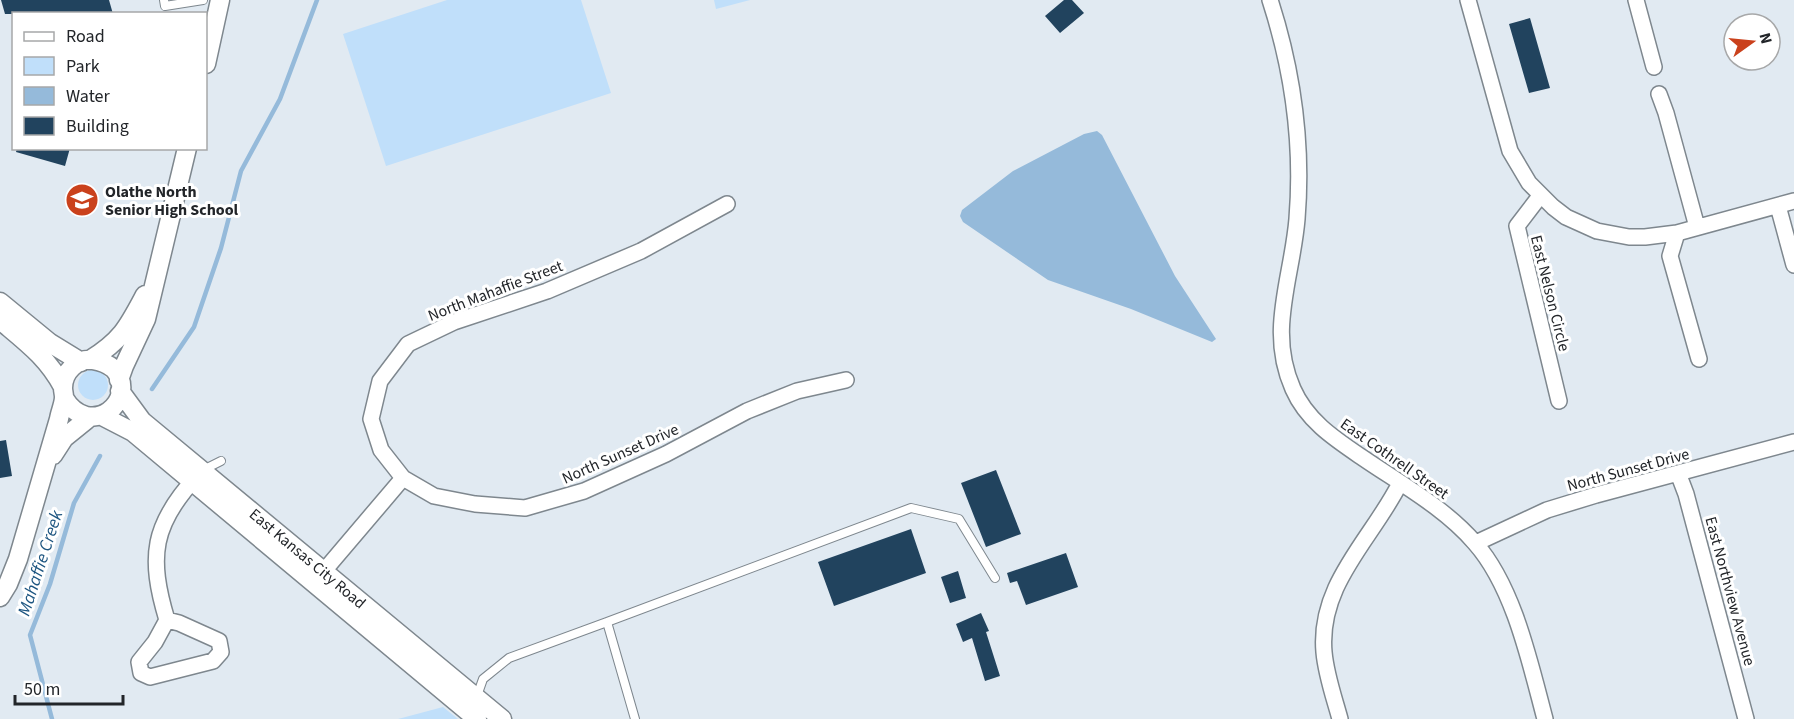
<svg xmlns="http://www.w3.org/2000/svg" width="1794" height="719" font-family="'Source Sans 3',sans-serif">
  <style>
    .green { fill: #c0dffa }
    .water { fill: #95bada }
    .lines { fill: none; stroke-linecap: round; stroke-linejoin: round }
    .stream { stroke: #95bada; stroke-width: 4.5 }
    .building { fill: #21435e }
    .service-casing { stroke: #7e878e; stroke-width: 10 }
    .minor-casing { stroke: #7e878e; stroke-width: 18 }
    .tertiary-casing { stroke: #7e878e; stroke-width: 21 }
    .service { stroke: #fff; stroke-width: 8 }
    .minor { stroke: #fff; stroke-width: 15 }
    .tertiary { stroke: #fff; stroke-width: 18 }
    .labels { text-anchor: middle; stroke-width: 6; stroke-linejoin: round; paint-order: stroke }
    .poi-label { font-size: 16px; font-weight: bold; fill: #222529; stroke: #fff; text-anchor: start }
    .street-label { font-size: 16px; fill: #222529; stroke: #fff }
    .water-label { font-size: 18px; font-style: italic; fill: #1d5580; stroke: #fff }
  </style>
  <rect width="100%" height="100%" fill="#e1eaf2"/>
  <!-- green -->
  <path class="green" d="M 447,0 L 581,0 L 611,93 L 386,166 L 343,34 Z
    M 714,0 L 750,0 L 716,9 Z
    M78 385a15 15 0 1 1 30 0a15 15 0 1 1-30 0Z
    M 443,707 L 458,719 L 398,719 Z"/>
  <!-- water -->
  <path class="water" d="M 1097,131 L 1102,135 L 1175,276 L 1216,339 L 1212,342 L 1131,309 L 1048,280 L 963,222 L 960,216 L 962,210 L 1013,171 L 1084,134 Z"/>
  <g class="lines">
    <!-- stream -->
    <path class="stream" d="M 152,389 L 194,327 L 221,248 L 241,171 L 280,99 L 317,0
      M 52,719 L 30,635 L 50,584 L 74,503 L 100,456"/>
  </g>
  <!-- building -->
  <path class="building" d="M 1,0 L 109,0 L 113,14 L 5,14 Z
    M 1064,0 L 1072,0 L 1084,13 L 1060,33 L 1045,16 Z
    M 1530,18 L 1550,88 L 1529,93 L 1509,24 Z
    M 17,148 L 70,148 L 65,166 L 16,152 Z
    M 6,440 L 12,476 L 0,478 L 0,441 Z
    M 996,470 L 1021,534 L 986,547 L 961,483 Z
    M 911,529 L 926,573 L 834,606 L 818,562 Z
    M 1066,553 L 1078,587 L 1026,605 L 1017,581 L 1010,583 L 1007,573 Z
    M 958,571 L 966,598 L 950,603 L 941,577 Z
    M 981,613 L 989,631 L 986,632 L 1000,676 L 985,681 L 972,638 L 963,642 L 956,624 Z"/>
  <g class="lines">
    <!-- service casing -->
    <g class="service-casing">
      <path id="service" d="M 164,0 L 165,6 L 203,0
        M 203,470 L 221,461
        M 607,622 L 911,508 L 959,519 L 995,578
        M 477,696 L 483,679 L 509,658 L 607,622 L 635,719"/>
    </g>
    <!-- minor casing -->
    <g class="minor-casing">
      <path id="minor" d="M 1270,0 C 1293,71 1303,145 1297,219 C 1292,279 1267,331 1293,389 C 1307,421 1335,439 1363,458 C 1401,484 1445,508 1475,543 C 1514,587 1530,663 1545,719
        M 1468,0 L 1510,151 L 1529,183 L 1553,207 L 1566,217 L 1597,231 L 1629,237 L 1645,237 L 1677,233 L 1794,201
        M 1636,0 L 1654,67
        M 1659,94 L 1666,113 L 1697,227
        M 1540,196 L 1517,226 L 1559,401
        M 727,204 L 641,251 L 547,291 L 454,322 L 408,344 L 380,381 L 371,419 L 381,450 L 403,478 L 434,496 L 475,504 L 525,508 L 584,491 L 666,454 L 747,411 L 797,391 L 846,380
        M 1778,206 L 1794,265
        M 1677,233 L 1670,256 L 1699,359
        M 1678,473 L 1686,494 L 1746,719
        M 1476,543 L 1547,510 L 1596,495 L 1794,442
        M 318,578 L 403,478
        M 167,620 L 179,623 L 219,641 L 221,652 L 213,661 L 150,677 L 141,673 L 139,662 L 155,642 L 167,620 C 148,557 152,524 198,475
        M 1340,719 C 1334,697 1326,675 1324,652 C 1318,584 1372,539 1400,483"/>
    </g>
    <!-- tertiary casing -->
    <g class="tertiary-casing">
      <path id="tertiary" d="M 206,64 L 220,0
        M 0,302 L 50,343 L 81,362
        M 0,320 C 26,342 47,357 63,387
        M 90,360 C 122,340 128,327 145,295
        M 119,380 L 124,366 L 146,319 L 187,148
        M 120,391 L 142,421 L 502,719
        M 102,416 L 133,432 L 477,719
        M 53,455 L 64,438 L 90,417
        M 0,597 L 8,584 L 18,559 L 59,419 C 60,412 64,404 64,397 C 64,394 63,391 63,388 C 63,372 77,358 93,360 C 100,361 108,364 114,369 C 140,400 90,441 64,398"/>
    </g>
    <!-- service -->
    <use href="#service" class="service"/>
    <!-- minor -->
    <use href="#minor" class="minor"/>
    <!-- tertiary -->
    <use href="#tertiary" class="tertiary"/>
  </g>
  <!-- icons -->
  <defs>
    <g id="school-disc" transform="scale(1.725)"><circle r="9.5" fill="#ca411c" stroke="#fff"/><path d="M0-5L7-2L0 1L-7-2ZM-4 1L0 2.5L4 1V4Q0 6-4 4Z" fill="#fff"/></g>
  </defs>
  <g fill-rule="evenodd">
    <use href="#school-disc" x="82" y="200"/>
  </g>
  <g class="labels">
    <!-- poi labels -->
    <g class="poi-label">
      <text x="105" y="197">Olathe North<tspan x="105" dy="18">Senior High School</tspan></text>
    </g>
    <!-- street labels -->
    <g class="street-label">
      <text transform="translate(495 290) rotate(-21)" y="6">North Mahaffie Street</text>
      <text transform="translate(1551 293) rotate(76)" y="6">East Nelson Circle</text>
      <text transform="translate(620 453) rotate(-24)" y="6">North Sunset Drive</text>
      <text transform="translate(1395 458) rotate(35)" y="6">East Cothrell Street</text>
      <text transform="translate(1628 469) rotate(-15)" y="6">North Sunset Drive</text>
      <text transform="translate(308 558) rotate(40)" y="6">East Kansas City Road</text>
      <text transform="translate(1731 591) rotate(75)" y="6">East Northview Avenue</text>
    </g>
    <!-- water labels -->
    <g class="water-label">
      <text transform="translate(40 563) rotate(-72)" y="6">Mahaffie Creek</text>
    </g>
  </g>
  <!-- legend -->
  <rect x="12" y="12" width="195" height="138" fill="#ffffff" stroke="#a7a8a9" stroke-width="1.5"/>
  <rect x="24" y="32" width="30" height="9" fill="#ffffff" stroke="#a7a8a9" stroke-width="1.5"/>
  <text x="66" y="42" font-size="18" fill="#222529">Road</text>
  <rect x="24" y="57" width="30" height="18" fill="#c0dffa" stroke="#a7a8a9" stroke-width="1.5"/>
  <text x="66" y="72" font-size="18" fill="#222529">Park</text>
  <rect x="24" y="87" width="30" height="18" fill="#95bada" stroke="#a7a8a9" stroke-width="1.5"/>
  <text x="66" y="102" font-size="18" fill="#222529">Water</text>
  <rect x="24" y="117" width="30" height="18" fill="#21435e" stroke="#a7a8a9" stroke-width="1.5"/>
  <text x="66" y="132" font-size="18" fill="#222529">Building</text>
  <!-- north arrow -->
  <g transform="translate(1752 42) rotate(75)"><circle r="28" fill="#ffffff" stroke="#a7a8a9" stroke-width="1.5"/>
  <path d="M0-4.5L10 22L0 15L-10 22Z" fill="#ca411c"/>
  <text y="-9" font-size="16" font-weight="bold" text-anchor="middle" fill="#222529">N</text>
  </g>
  <!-- scale -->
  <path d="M15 695v9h108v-9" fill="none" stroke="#222529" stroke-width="3"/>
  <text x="24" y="695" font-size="18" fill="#222529" stroke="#ffffff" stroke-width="4.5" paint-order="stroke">50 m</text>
</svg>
